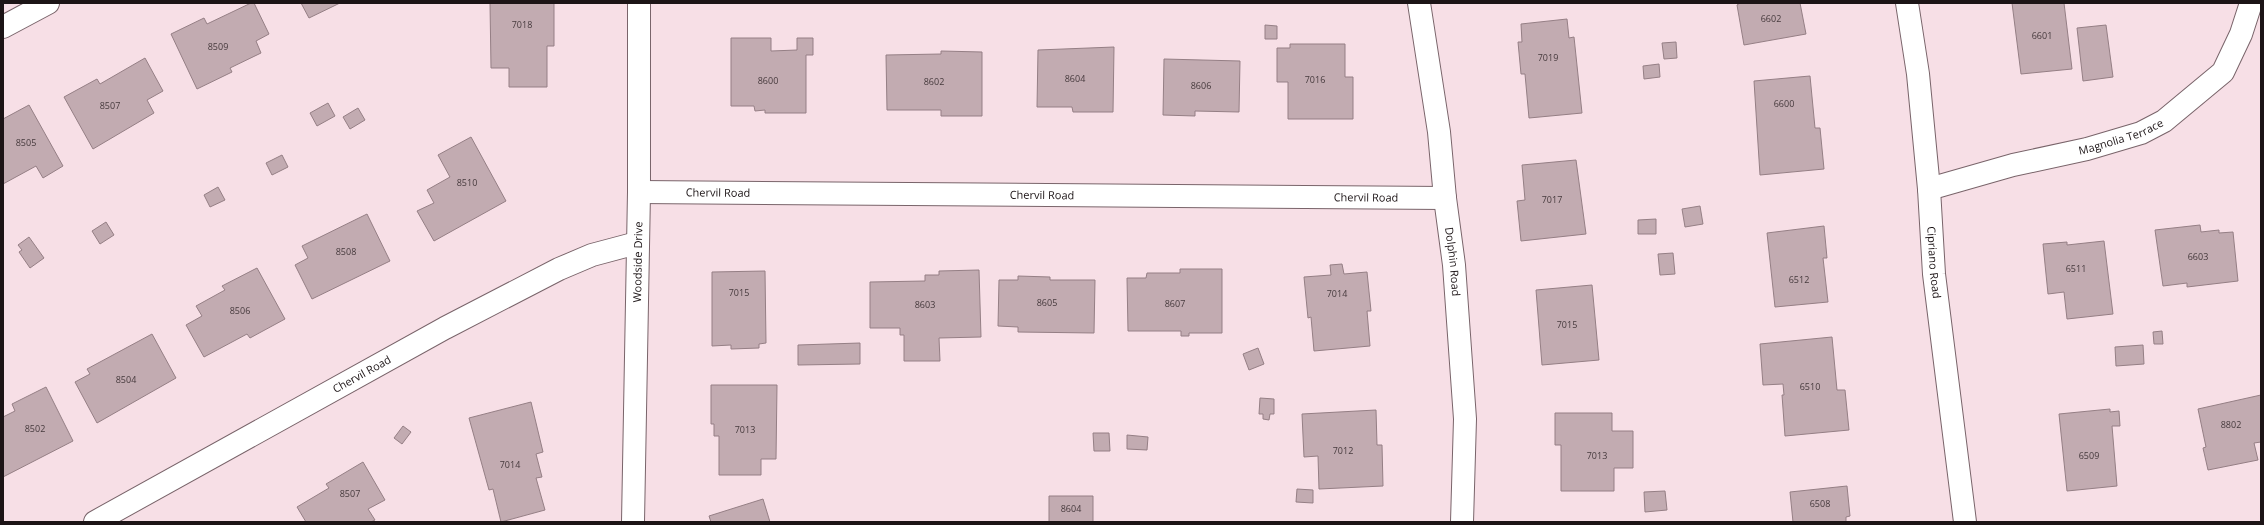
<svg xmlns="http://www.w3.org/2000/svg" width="2264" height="525" font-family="'Open Sans',sans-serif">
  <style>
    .building { fill: #c2abb1; stroke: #957f85 }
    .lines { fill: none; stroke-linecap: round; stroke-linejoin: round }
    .minor-casing { stroke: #79646a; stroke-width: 24 }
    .tertiary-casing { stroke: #79646a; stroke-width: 24 }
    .minor { stroke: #fff; stroke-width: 22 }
    .tertiary { stroke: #fff; stroke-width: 22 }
    .labels { text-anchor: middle; stroke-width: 4; stroke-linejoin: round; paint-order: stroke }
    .number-label { font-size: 9px; fill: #463a3d }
    .street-label { font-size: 11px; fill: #1c1416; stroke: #fff }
  </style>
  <rect width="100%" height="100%" fill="#f7dfe6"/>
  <!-- building -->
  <path class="building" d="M 251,3 L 254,3 L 269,34 L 256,41 L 261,53 L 230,68 L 232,72 L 197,89 L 171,34 L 204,18 L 207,24 Z
    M 301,3 L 340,3 L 309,18 Z
    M 490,3 L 554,3 L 554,46 L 547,46 L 547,87 L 509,87 L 509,68 L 491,68 Z
    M 1740,3 L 1800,3 L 1806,34 L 1744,45 L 1737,5 Z
    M 2012,3 L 2064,3 L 2072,69 L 2021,74 Z
    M 1567,19 L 1569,38 L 1574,37 L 1582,113 L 1529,118 L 1525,74 L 1521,74 L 1518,42 L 1522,42 L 1521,24 Z
    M 1265,25 L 1277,26 L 1277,39 L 1265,39 Z
    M 2106,25 L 2113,77 L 2083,81 L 2077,28 Z
    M 731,38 L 771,38 L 771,51 L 797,50 L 797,38 L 813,38 L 813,55 L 806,55 L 806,113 L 765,113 L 765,110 L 755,111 L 754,106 L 731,106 Z
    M 1676,42 L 1677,58 L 1664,59 L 1662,43 Z
    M 1290,44 L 1345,44 L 1345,77 L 1353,77 L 1353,119 L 1288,119 L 1288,82 L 1277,82 L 1277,48 L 1290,48 Z
    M 1114,47 L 1113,112 L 1073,112 L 1072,107 L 1037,107 L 1038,50 Z
    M 941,51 L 982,52 L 982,116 L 941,116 L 941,110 L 887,110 L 886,55 L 941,54 Z
    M 145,58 L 163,91 L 147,100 L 154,113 L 93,149 L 64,97 L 97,79 L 100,84 Z
    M 1164,59 L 1240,61 L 1239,112 L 1195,111 L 1195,116 L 1163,115 Z
    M 1659,64 L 1660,77 L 1644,79 L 1643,66 Z
    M 1810,76 L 1815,128 L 1820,128 L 1824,169 L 1760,175 L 1754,81 Z
    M 328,103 L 335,116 L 317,126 L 310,113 Z
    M 29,105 L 63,166 L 43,178 L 36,166 L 3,184 L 3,119 Z
    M 358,108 L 365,120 L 350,129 L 343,117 Z
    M 471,137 L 506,201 L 434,241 L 417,211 L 434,203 L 427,190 L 450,177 L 438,155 Z
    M 282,155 L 288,167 L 272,175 L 266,163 Z
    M 1576,160 L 1586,234 L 1521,241 L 1517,201 L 1525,200 L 1522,165 Z
    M 218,187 L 225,200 L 210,207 L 204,195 Z
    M 1700,206 L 1703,224 L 1685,227 L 1682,209 Z
    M 367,214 L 390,261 L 312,299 L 295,265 L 308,258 L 302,246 Z
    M 1656,219 L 1656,234 L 1638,234 L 1638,220 Z
    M 106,222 L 114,235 L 100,244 L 92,231 Z
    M 2200,225 L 2201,232 L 2219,230 L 2219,233 L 2233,232 L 2238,281 L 2187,287 L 2187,283 L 2163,286 L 2155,230 Z
    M 1824,226 L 1827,258 L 1823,258 L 1828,302 L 1775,307 L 1767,233 Z
    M 29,237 L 44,258 L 30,268 L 19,252 L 22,250 L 18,245 Z
    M 2104,241 L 2113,314 L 2067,319 L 2064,292 L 2048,294 L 2043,244 L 2067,242 L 2067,245 Z
    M 1673,253 L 1675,274 L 1660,275 L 1658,254 Z
    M 1342,264 L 1344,274 L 1367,272 L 1371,311 L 1367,311 L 1370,346 L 1314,351 L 1311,317 L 1308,318 L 1304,277 L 1331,275 L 1330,265 Z
    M 257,268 L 285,319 L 250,338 L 247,334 L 204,357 L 186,325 L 202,316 L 196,306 L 225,290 L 222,286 Z
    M 1180,269 L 1222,269 L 1222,333 L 1189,333 L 1189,336 L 1181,336 L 1181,331 L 1128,331 L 1127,278 L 1146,278 L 1147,273 L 1180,273 Z
    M 979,270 L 981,337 L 939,338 L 940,361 L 904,361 L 904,335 L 900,335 L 900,328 L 870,328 L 870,282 L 925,281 L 925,275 L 939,275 L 939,271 Z
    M 765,271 L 766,343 L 759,344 L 759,348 L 731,349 L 731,345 L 712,346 L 712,272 Z
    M 1018,276 L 1050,277 L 1050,280 L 1095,280 L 1094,333 L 1018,332 L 1018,327 L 998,326 L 999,280 L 1018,280 Z
    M 1592,285 L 1599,360 L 1542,365 L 1536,290 Z
    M 2162,331 L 2163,344 L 2154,344 L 2153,332 Z
    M 152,334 L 176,378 L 97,423 L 75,382 L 90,374 L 87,369 Z
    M 1832,337 L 1837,390 L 1845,390 L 1849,430 L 1785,436 L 1782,395 L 1784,395 L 1783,384 L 1763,385 L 1760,344 Z
    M 860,343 L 860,364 L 798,365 L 798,345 Z
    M 2143,345 L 2144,364 L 2116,366 L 2115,347 Z
    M 1258,348 L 1264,364 L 1249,370 L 1243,354 Z
    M 711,385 L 777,385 L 776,459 L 761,459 L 761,475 L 719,475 L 719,436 L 714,436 L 714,424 L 711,424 Z
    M 46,387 L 73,441 L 3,477 L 3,417 L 15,411 L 12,404 Z
    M 2261,395 L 2261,442 L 2254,443 L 2258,460 L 2208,470 L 2203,448 L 2206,447 L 2198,409 Z
    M 1260,398 L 1274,399 L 1274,414 L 1270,414 L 1269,420 L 1263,419 L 1263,414 L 1259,414 Z
    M 531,402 L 543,452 L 536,454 L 542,477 L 536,478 L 545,510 L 501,522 L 493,489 L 489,490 L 469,418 Z
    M 2110,409 L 2110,412 L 2119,411 L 2120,426 L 2112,426 L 2117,486 L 2067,491 L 2059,414 Z
    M 1376,410 L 1377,445 L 1382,445 L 1383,486 L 1319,489 L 1318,456 L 1304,457 L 1302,414 Z
    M 1555,413 L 1612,413 L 1612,431 L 1633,431 L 1633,468 L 1614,468 L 1614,491 L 1561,491 L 1561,445 L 1555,445 Z
    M 403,426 L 411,432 L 402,444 L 394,438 Z
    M 1093,433 L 1109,433 L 1110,451 L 1094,451 Z
    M 1127,435 L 1148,437 L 1147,450 L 1127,449 Z
    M 363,462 L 385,500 L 368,509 L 375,520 L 371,522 L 306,522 L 297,507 L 329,488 L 326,484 Z
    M 1847,486 L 1850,516 L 1846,517 L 1846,522 L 1793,522 L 1790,492 Z
    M 1297,489 L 1313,490 L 1313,503 L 1296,502 Z
    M 1665,491 L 1667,510 L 1645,512 L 1644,492 Z
    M 1049,496 L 1093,496 L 1093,522 L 1049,522 Z
    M 763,499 L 770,522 L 711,522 L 709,516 Z"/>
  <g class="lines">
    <!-- minor casing -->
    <g class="minor-casing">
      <g id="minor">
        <path id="s1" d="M 1419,3 L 1439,132 L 1445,198 L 1454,265 L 1465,419 L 1462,522"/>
        <path d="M 3,27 L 48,3"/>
        <path id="s2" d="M 1929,189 L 2013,165 L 2087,149 L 2141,133 L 2164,121 L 2223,72 L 2241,34 L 2251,3"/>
        <path id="s3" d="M 639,192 L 1445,198"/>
        <path id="s4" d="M 95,522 L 445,328 L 559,269 L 592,255 L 637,243"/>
        <path id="s5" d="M 633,522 L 639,192 L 639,3"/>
      </g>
    </g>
    <!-- tertiary casing -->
    <g class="tertiary-casing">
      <g id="tertiary">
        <path id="s6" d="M 1907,3 L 1918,74 L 1929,189 L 1934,274 L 1965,522"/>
      </g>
    </g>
    <!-- minor -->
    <use href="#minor" class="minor"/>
    <!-- tertiary -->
    <use href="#tertiary" class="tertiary"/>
  </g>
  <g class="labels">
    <!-- number labels -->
    <g class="number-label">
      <text x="1771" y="22">6602</text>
      <text x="522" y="28">7018</text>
      <text x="2042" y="39">6601</text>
      <text x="218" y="50">8509</text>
      <text x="1548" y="61">7019</text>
      <text x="1075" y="82">8604</text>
      <text x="1315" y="83">7016</text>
      <text x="768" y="84">8600</text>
      <text x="934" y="85">8602</text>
      <text x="1201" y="89">8606</text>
      <text x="1784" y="107">6600</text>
      <text x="110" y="109">8507</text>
      <text x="26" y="146">8505</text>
      <text x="467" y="186">8510</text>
      <text x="1552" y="203">7017</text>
      <text x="346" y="255">8508</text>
      <text x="2198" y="260">6603</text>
      <text x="2076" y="272">6511</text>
      <text x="1799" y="283">6512</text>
      <text x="739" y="296">7015</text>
      <text x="1337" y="297">7014</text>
      <text x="1047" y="306">8605</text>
      <text x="1175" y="307">8607</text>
      <text x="925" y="308">8603</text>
      <text x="240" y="314">8506</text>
      <text x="1567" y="328">7015</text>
      <text x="126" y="383">8504</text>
      <text x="1810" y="390">6510</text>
      <text x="2231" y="428">8802</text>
      <text x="35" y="432">8502</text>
      <text x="745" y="433">7013</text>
      <text x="1343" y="454">7012</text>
      <text x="1597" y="459">7013</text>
      <text x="2089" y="459">6509</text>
      <text x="510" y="468">7014</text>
      <text x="350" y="497">8507</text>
      <text x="1820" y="507">6508</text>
      <text x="1071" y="512">8604</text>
    </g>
    <!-- street labels -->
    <g class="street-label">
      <text dy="4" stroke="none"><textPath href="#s2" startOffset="199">Magnolia Terrace</textPath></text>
      <text dy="4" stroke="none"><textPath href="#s3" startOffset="79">Chervil Road</textPath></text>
      <text dy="4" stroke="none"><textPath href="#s3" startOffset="403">Chervil Road</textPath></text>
      <text dy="4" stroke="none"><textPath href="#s3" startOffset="727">Chervil Road</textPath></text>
      <text dy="4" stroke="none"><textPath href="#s1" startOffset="261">Dolphin Road</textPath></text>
      <text dy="4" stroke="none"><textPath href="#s5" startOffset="260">Woodside Drive</textPath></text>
      <text dy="4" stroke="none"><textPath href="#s6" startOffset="261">Cipriano Road</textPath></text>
      <text dy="4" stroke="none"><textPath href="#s4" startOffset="305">Chervil Road</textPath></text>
    </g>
  </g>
  <!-- border -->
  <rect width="2264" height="525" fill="none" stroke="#1c1416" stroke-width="8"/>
</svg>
